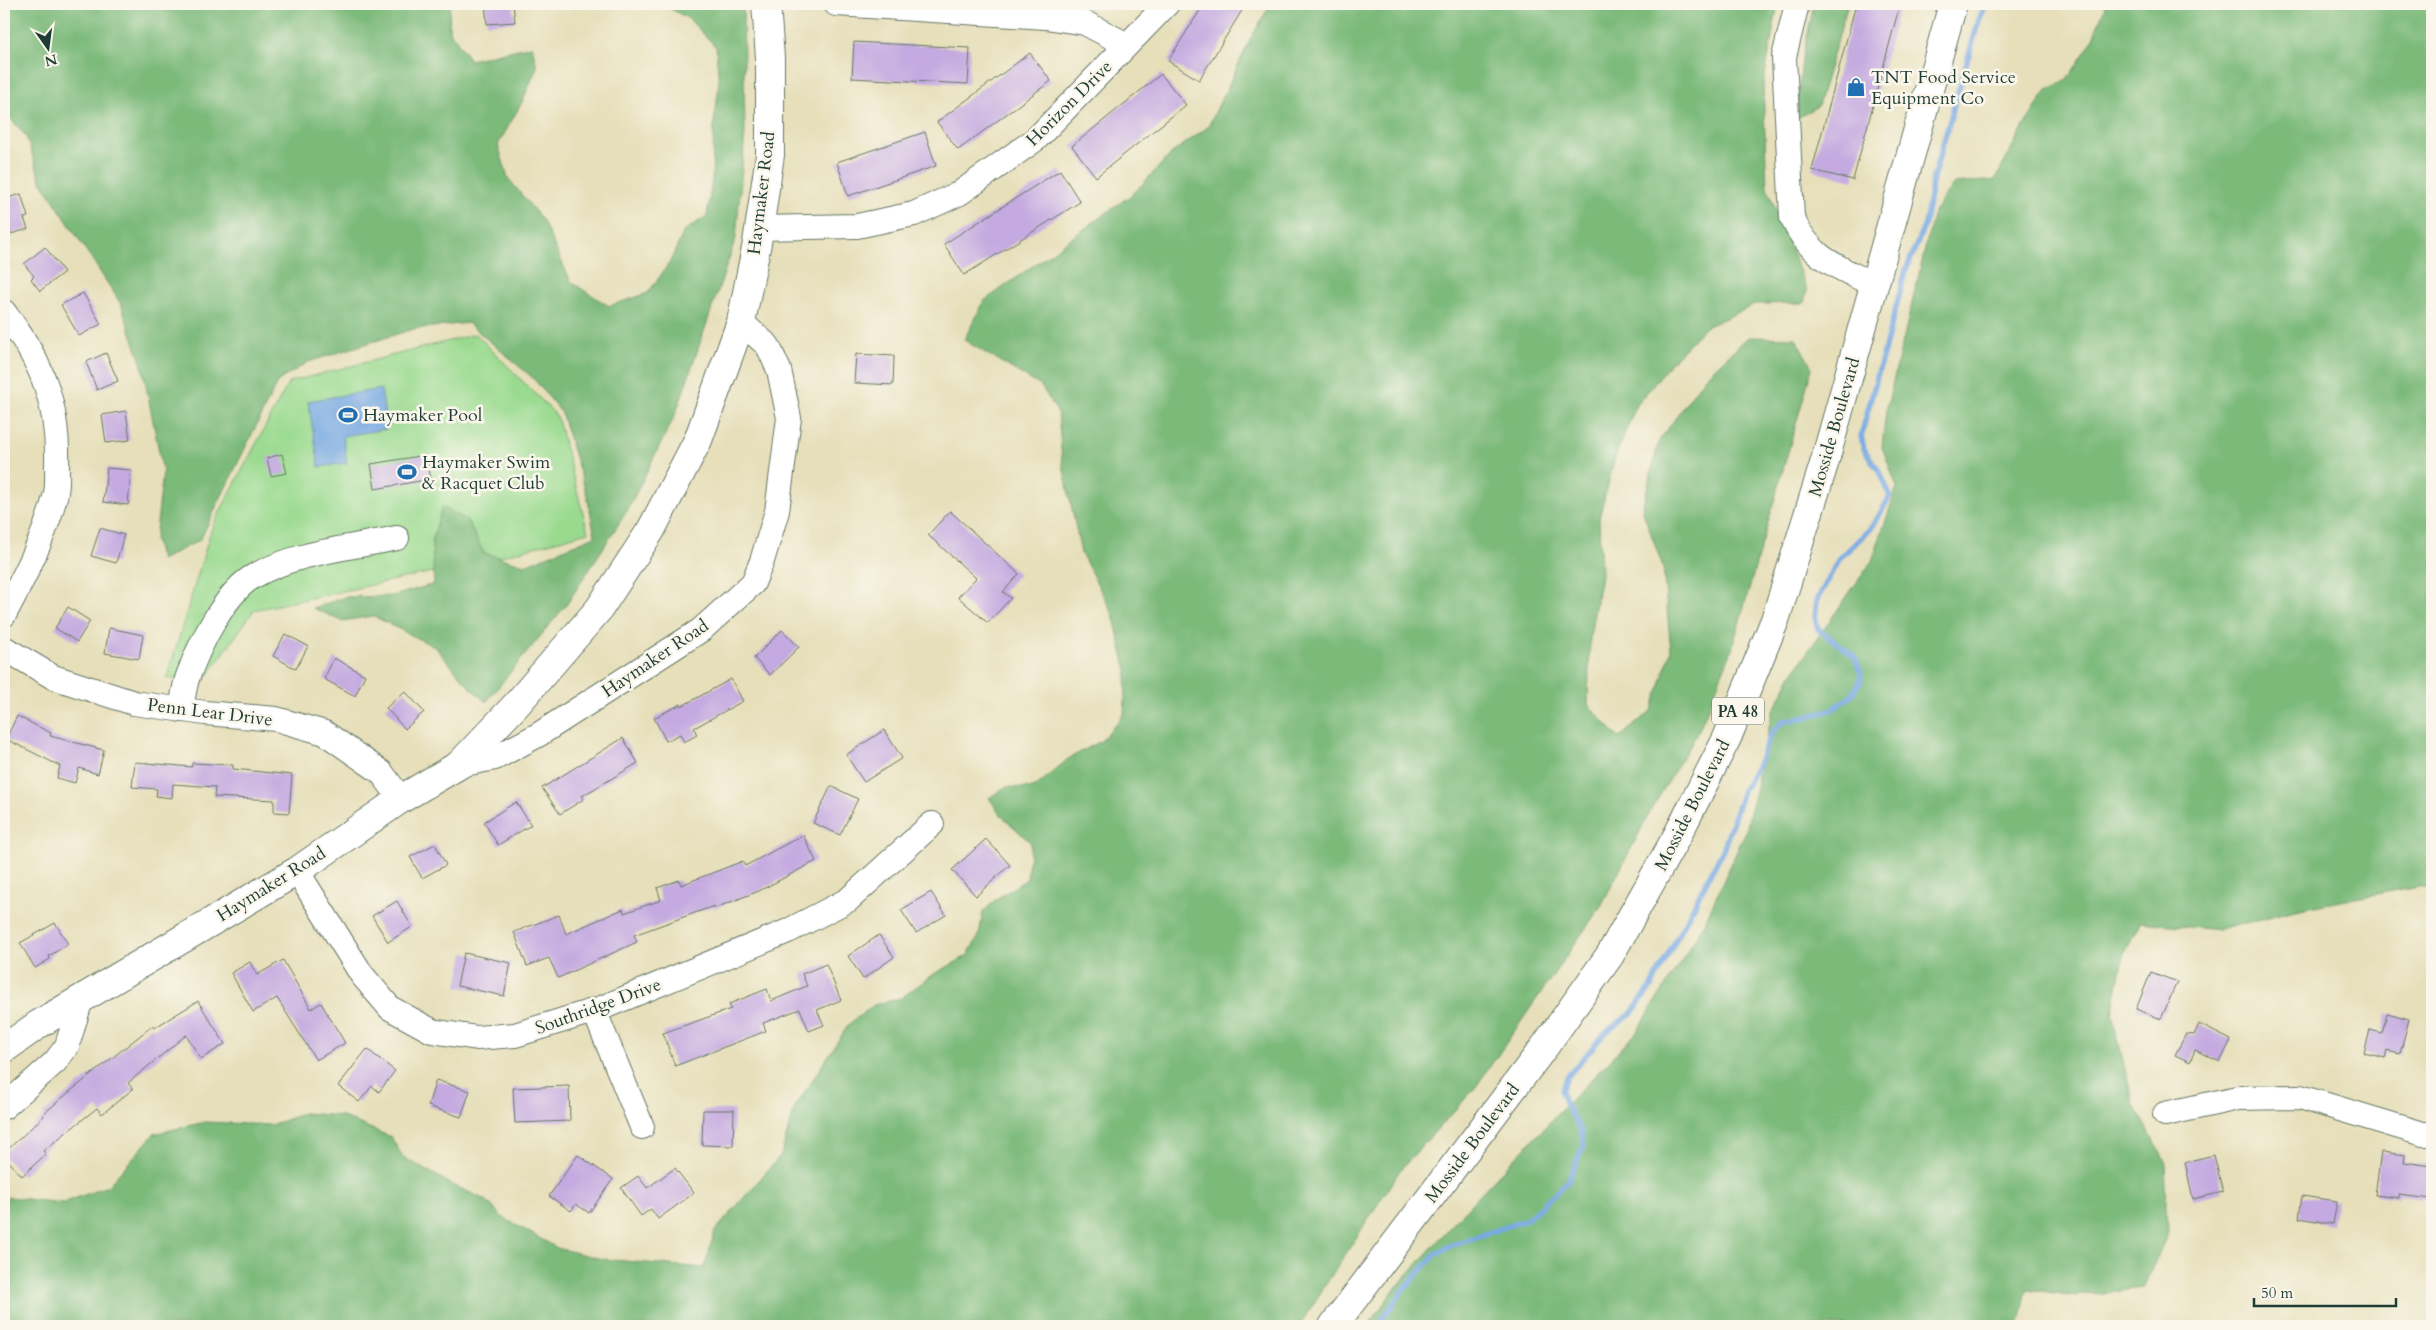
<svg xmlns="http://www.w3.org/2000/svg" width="2436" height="1330" font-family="Cardo,serif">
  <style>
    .green { fill: #9ada8f; stroke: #5c8c62 }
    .forest { fill: #7bba7a; stroke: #4d7c57 }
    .water { fill: #77a9e2; stroke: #4b738b }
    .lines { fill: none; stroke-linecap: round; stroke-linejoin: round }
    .stream { stroke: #77a9e2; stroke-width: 5.5 }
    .building { fill: #c4aae0 }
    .minor-casing { stroke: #657663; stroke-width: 26 }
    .major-casing { stroke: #657663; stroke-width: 30 }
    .minor { stroke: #fff; stroke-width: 24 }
    .major { stroke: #fff; stroke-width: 28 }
    .labels { text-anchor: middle; stroke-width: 5; stroke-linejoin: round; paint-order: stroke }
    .shield { fill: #fbf7ec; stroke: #61756b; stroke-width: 1 }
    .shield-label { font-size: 16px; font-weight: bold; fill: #1f3d34 }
    .poi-label { font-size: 18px; fill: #1f3d34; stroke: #fbf7ec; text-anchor: start }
    .street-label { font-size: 18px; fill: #1f3d34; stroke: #fbf7ec }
  </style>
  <rect width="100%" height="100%" fill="#fbf7ec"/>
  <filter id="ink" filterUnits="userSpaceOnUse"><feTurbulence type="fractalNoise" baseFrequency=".02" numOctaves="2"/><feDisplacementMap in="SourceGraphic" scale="10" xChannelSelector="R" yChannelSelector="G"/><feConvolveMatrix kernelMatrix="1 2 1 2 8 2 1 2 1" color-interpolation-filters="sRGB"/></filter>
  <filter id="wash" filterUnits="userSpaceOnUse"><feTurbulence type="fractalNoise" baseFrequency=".0096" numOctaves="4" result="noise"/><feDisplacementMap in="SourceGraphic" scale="20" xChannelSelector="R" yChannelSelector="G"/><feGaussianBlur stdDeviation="1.12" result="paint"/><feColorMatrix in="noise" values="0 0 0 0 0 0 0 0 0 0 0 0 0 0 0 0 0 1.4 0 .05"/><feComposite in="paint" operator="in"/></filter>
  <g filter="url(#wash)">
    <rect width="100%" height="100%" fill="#e6dfba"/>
    <!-- green -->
    <path class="green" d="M 476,334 L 557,416 L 588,532 L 484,561 L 254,610 L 204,681 L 167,678 L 212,527 L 289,382 Z"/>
    <!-- forest -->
    <path class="forest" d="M 4,4 L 450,4 L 449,30 L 470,60 L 532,46 L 537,67 L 522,102 L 498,145 L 508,178 L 543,221 L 571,282 L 609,306 L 648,293 L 670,262 L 684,231 L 707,216 L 712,180 L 714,122 L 719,86 L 716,47 L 689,19 L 662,4 L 743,4 L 745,133 L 736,238 L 676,413 L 627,511 L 567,604 L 486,702 L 468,685 L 435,647 L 373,616 L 342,621 L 313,608 L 345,597 L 393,596 L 434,584 L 432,541 L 442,507 L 467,520 L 484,553 L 525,565 L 595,536 L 587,495 L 561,412 L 533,378 L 468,323 L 413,329 L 308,362 L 278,381 L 200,540 L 161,560 L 155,540 L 163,472 L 142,365 L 121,304 L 41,181 L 26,136 L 4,111 Z
      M 1271,4 L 1778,4 L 1763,86 L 1767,187 L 1807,290 L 1804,303 L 1757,304 L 1705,327 L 1675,358 L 1637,404 L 1616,454 L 1599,518 L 1601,575 L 1590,636 L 1588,705 L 1619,738 L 1652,710 L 1671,651 L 1663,567 L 1642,509 L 1659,441 L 1705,377 L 1748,337 L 1796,338 L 1812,368 L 1731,652 L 1699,730 L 1651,810 L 1601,906 L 1475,1088 L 1400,1170 L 1299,1326 L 4,1326 L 4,1205 L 8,1197 L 63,1203 L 108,1186 L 154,1134 L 205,1122 L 272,1125 L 304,1113 L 341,1116 L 391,1137 L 403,1157 L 453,1185 L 486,1200 L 502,1217 L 557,1248 L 602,1259 L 704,1268 L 715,1231 L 781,1155 L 795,1107 L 849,1024 L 874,1005 L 901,998 L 934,974 L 967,956 L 979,936 L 983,912 L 996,899 L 1027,879 L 1031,843 L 1001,815 L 989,798 L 1005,787 L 1034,788 L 1068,759 L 1101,741 L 1124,714 L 1127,671 L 1113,614 L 1081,553 L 1062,460 L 1058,413 L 1041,386 L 964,340 L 984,301 L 1134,193 L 1172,153 L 1208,127 L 1253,34 Z
      M 1814,4 L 1848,4 L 1818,106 L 1796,119 L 1802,59 Z
      M 2106,4 L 2432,4 L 2432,890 L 2418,886 L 2299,909 L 2219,930 L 2140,922 L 2123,956 L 2112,1015 L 2134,1106 L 2165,1161 L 2168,1233 L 2143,1288 L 2076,1296 L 2027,1289 L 2019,1326 L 1368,1326 L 1393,1291 L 1478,1196 L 1636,1033 L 1703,926 L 1746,831 L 1772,713 L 1792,674 L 1872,561 L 1897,487 L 1882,447 L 1886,411 L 1934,212 L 1953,184 L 1995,180 L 2024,126 L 2047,90 L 2067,80 L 2092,41 Z"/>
    <!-- water -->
    <path class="water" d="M 381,389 L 387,429 L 343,436 L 347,463 L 319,467 L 308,401 Z"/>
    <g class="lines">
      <!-- stream -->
      <path class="stream" d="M 1377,1326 L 1404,1289 L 1436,1254 L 1452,1245 L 1526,1220 L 1568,1181 L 1584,1144 L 1581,1131 L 1565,1103 L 1561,1091 L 1567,1077 L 1606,1032 L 1631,1014 L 1651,987 L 1723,850 L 1743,791 L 1758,765 L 1772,732 L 1784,721 L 1807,717 L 1833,709 L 1850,697 L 1860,682 L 1861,673 L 1854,656 L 1818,629 L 1815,617 L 1817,600 L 1839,559 L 1873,526 L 1890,496 L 1881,474 L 1864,449 L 1861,436 L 1906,270 L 1925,224 L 1933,178 L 1979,20 L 1986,4"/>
    </g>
    <g id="blocks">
      <!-- building -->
      <path class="building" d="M 485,4 L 513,4 L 515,22 L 487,24 Z
        M 1204,4 L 1246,4 L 1199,80 L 1168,61 Z
        M 1856,4 L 1900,4 L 1853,180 L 1812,170 Z
        M 854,42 L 970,48 L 968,84 L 852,78 Z
        M 1030,53 L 1051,81 L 958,150 L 937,122 Z
        M 1161,74 L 1186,105 L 1096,177 L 1072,146 Z
        M 925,132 L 936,166 L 848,196 L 837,162 Z
        M 1060,170 L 1080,202 L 964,275 L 944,244 Z
        M 21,194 L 28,217 L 24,218 L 28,229 L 4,236 L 4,199 Z
        M 45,247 L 64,272 L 40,291 L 31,279 L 34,276 L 24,264 Z
        M 83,293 L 101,324 L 79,336 L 61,305 Z
        M 106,353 L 118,381 L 97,390 L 86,362 Z
        M 856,354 L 894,356 L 893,385 L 854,383 Z
        M 126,411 L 130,440 L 106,443 L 102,415 Z
        M 282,454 L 287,473 L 271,476 L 267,458 Z
        M 426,455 L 431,479 L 375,489 L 371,464 Z
        M 107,468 L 131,470 L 128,505 L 103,502 Z
        M 950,511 L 1019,574 L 1003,592 L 1011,598 L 988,623 L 958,597 L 976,578 L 928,535 Z
        M 100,528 L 124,535 L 116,563 L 91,556 Z
        M 68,607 L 90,621 L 77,642 L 55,628 Z
        M 109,628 L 143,635 L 139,659 L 105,653 Z
        M 782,630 L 799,647 L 770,675 L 754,658 Z
        M 285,634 L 308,646 L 296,669 L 273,656 Z
        M 334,658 L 365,675 L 355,696 L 324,679 Z
        M 731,679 L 743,701 L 694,728 L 697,735 L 684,742 L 680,734 L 666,741 L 654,718 L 681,704 L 682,706 Z
        M 405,691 L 424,712 L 405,729 L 386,708 Z
        M 17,716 L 51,733 L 50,736 L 104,750 L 98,774 L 79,768 L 75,783 L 57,778 L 60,766 L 6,739 Z
        M 884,730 L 902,758 L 864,782 L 846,755 Z
        M 623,738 L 638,763 L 582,796 L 584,799 L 560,814 L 542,788 Z
        M 135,762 L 192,767 L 192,763 L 233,765 L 233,769 L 292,775 L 289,813 L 274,812 L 274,800 L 214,797 L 215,787 L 173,784 L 172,798 L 156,796 L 157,789 L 132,787 Z
        M 831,786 L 858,799 L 840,835 L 813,823 Z
        M 516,802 L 531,825 L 498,845 L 484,822 Z
        M 803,835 L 816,861 L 759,891 L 715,908 L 714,906 L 634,935 L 637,942 L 558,978 L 549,958 L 527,966 L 514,932 L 559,915 L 566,934 L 623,909 L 624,913 L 661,900 L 657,888 L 679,880 L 681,885 L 743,861 L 745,866 Z
        M 986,839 L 1010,865 L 976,896 L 952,870 Z
        M 435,844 L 446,865 L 422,878 L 410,857 Z
        M 931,892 L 946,915 L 916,933 L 901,910 Z
        M 397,901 L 412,927 L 388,942 L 372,916 Z
        M 55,923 L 68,944 L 49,956 L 50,959 L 35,968 L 20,943 Z
        M 879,935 L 894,957 L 863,979 L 848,956 Z
        M 464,953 L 511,963 L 504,996 L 457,986 Z
        M 283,960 L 311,1009 L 321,1003 L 345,1043 L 316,1060 L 277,998 L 253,1012 L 231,973 L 250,962 L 257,975 Z
        M 826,964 L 841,1000 L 817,1010 L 824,1025 L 809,1031 L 800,1009 L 763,1023 L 766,1031 L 675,1066 L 663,1033 L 731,1009 L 729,1004 L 767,989 L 771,1001 L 807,986 L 802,974 Z
        M 2151,972 L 2177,982 L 2161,1019 L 2136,1009 Z
        M 198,1001 L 225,1044 L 201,1059 L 186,1035 L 128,1083 L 133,1089 L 102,1114 L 97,1108 L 43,1151 L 46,1154 L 22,1176 L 4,1156 L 4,1153 L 44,1116 L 43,1114 L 67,1094 L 152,1026 L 154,1028 Z
        M 2387,1013 L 2409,1019 L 2400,1054 L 2387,1051 L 2385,1058 L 2364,1053 L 2370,1030 L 2382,1033 Z
        M 2199,1024 L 2231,1040 L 2220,1062 L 2195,1050 L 2190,1062 L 2175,1055 L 2186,1034 L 2194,1035 Z
        M 367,1049 L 395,1071 L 379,1092 L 372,1086 L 359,1102 L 338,1086 Z
        M 436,1080 L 470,1091 L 461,1117 L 428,1106 Z
        M 569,1086 L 570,1121 L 515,1123 L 513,1088 Z
        M 703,1110 L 734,1110 L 733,1146 L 702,1145 Z
        M 2381,1152 L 2405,1155 L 2404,1162 L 2432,1166 L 2432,1199 L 2399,1195 L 2399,1198 L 2375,1195 Z
        M 578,1155 L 613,1179 L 589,1213 L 576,1204 L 571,1211 L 549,1196 Z
        M 2214,1155 L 2223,1192 L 2193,1199 L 2185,1162 Z
        M 675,1168 L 694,1193 L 658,1219 L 651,1209 L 641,1216 L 621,1188 L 638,1176 L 647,1188 Z
        M 2302,1196 L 2337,1201 L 2333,1224 L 2299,1218 Z"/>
    </g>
  </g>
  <g filter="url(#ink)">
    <use href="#blocks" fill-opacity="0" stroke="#657663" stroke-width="1"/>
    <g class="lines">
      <!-- minor casing -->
      <g class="minor-casing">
        <path id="minor" d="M 836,4 L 1046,17 L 1085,23 L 1127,45
          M 1797,4 L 1784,57 L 1792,218 C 1812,260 1835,265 1874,285
          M 759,228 L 857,226 L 914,214 L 960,193 L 1036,139 L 1167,4
          M 4,312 C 42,361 59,404 57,467 C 57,476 58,488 55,497 C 44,539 24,577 4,615
          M 4,648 L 53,677 L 134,703 L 205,713 L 276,719 L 325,733 L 381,772 L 401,799
          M 181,710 C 183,699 184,687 188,676 C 199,646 225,592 254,576 C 297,552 350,548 397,538
          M 459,765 L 495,758 L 538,735 L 701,630 L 753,583 L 762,561 L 777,511 L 789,418 L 779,370 L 768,346 L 741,322
          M 297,871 L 362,975 L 390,1008 L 432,1031 L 477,1038 L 515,1035 L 599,1009 L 788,931 L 848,900 L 932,824
          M 594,1010 L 642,1127
          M 4,1107 L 55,1062 L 67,1046 L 81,999
          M 2165,1114 L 2238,1098 L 2300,1097 L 2423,1134 L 2432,1134"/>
      </g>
      <!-- major casing -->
      <g class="major-casing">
        <path id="major" d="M 4,1049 L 39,1024 L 297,871 L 401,799 L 459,765 L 516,705 L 599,609 L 651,530 L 698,440 L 741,322 L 757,243 L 770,155 L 770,58 L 766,4
          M 1333,1326 L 1545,1046 L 1610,955 L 1677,836 L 1727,738 L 1775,620 L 1824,464 L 1953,4"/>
      </g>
      <!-- minor -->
      <use href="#minor" class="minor"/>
      <!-- major -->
      <use href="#major" class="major"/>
    </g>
  </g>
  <!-- icons -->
  <defs>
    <g id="shop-bare" transform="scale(1.5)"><path d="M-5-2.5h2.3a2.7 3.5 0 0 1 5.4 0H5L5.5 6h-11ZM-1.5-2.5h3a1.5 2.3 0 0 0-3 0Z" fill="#1f6fb2" stroke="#fbf7ec" stroke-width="2.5" paint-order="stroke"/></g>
    <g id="stadium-bare" transform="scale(1.5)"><path d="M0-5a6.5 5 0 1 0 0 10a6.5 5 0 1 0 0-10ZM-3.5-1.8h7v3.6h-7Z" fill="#1f6fb2" stroke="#fbf7ec" stroke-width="2.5" paint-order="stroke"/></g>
  </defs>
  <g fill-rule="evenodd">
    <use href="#shop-bare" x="1856" y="87"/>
    <use href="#stadium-bare" x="348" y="415"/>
    <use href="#stadium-bare" x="407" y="472"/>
  </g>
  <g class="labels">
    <!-- shield labels -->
    <rect class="shield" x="1712" y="697.5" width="52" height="27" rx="4"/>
    <g class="shield-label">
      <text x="1738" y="717">PA 48</text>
    </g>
    <!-- poi labels -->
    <g class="poi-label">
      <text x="1871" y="83">TNT Food Service<tspan x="1871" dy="21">Equipment Co</tspan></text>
      <text x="363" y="421">Haymaker Pool</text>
      <text x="422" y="468">Haymaker Swim<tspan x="422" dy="21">&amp; Racquet Club</tspan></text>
    </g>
    <!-- street labels -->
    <g class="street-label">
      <text transform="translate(1069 103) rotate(-45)" y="6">Horizon Drive</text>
      <text transform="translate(761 193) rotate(-83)" y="6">Haymaker Road</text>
      <text transform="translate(1834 427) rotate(-74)" y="6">Mosside Boulevard</text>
      <text transform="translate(655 658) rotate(-34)" y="6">Haymaker Road</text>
      <text transform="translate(210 712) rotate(7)" y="6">Penn Lear Drive</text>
      <text transform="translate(1692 805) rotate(-63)" y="6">Mosside Boulevard</text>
      <text transform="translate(271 884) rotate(-32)" y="6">Haymaker Road</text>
      <text transform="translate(598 1006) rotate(-20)" y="6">Southridge Drive</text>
      <text transform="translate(1472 1143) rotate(-53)" y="6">Mosside Boulevard</text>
    </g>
  </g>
  <!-- margin -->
  <rect width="2436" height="1330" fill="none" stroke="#fbf7ec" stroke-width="20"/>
  <!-- north arrow -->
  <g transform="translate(48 48) rotate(166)" stroke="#fbf7ec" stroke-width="4" paint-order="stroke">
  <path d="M0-4L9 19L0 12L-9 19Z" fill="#1f3d34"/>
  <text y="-8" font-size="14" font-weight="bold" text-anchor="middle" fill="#1f3d34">N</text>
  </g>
  <!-- scale -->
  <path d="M2254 1298v8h142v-8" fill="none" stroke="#1f3d34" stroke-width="2.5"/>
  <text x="2261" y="1298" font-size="15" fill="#1f3d34" stroke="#fbf7ec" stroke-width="4" paint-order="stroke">50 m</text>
</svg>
